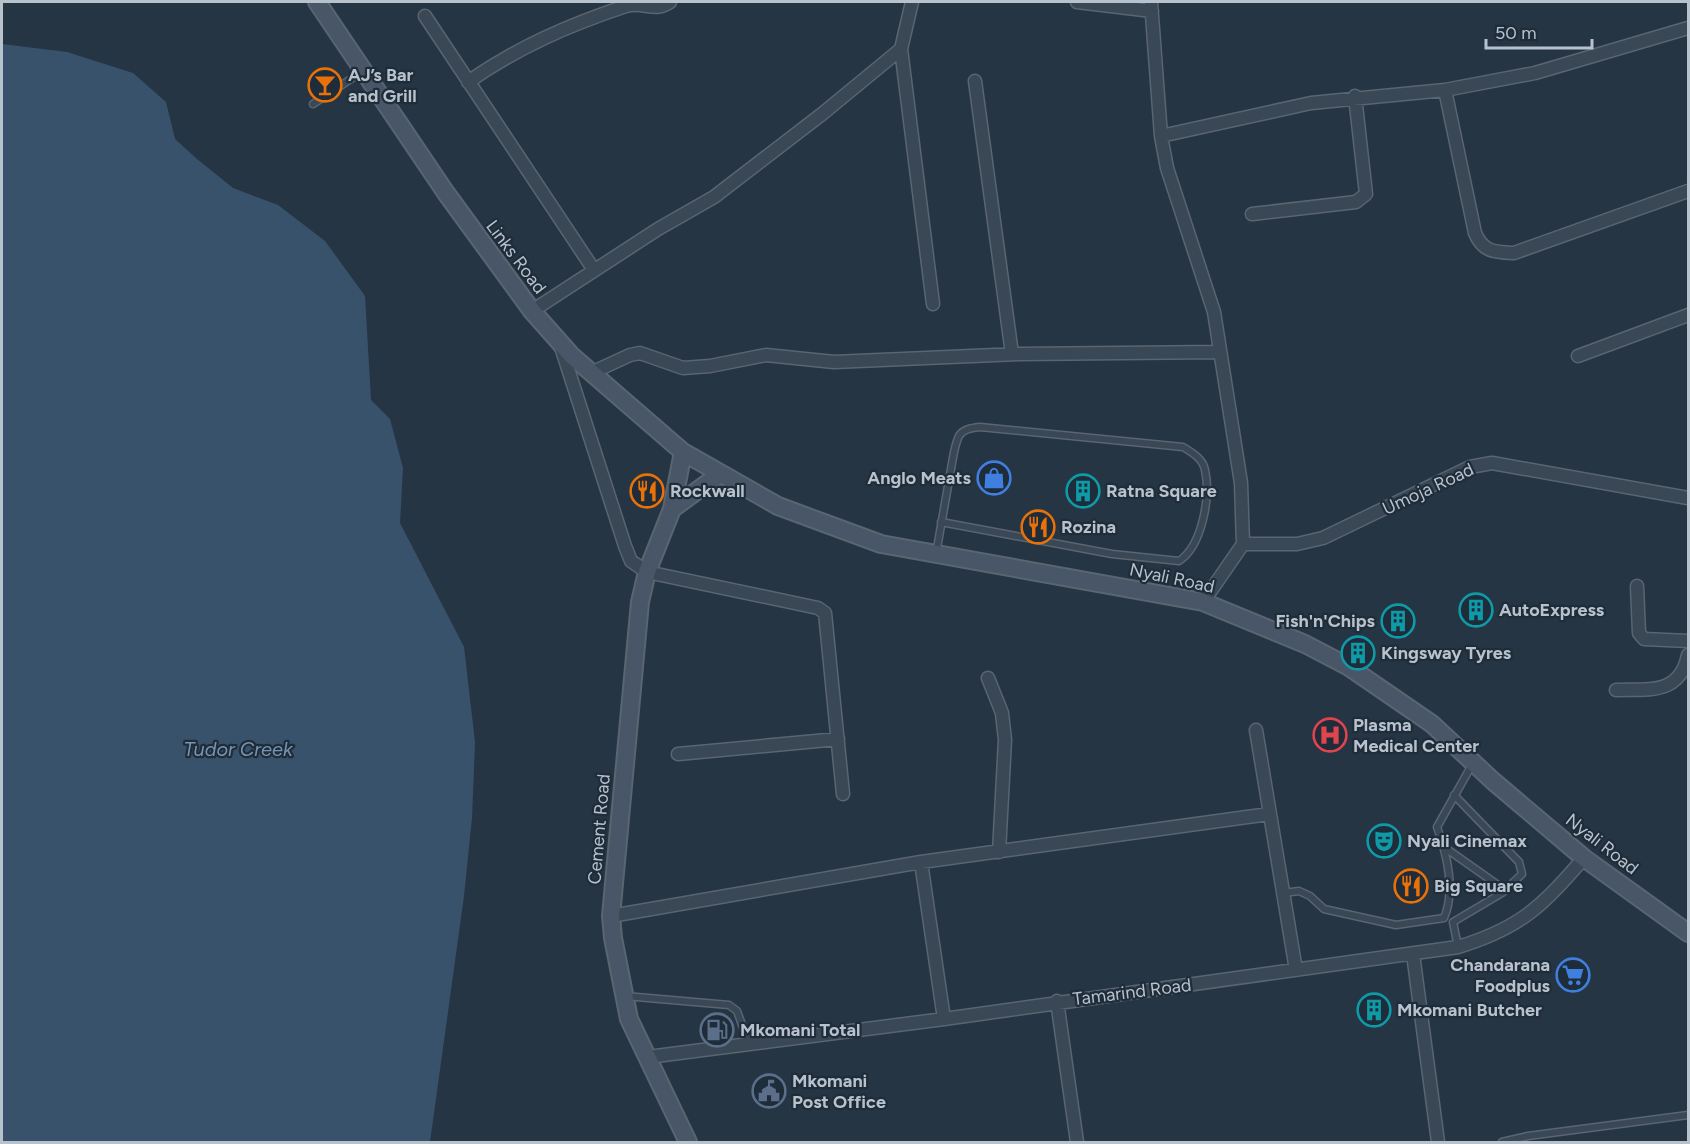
<svg xmlns="http://www.w3.org/2000/svg" width="1690" height="1144" font-family="Figtree,sans-serif">
  <style>
    .water { fill: #39526c }
    .lines { fill: none; stroke-linecap: round; stroke-linejoin: round }
    .lane-casing { stroke: #596571; stroke-width: 9 }
    .street-casing { stroke: #596571; stroke-width: 15 }
    .secondary-casing { stroke: #596571; stroke-width: 20 }
    .lane { stroke: #3a4754; stroke-width: 6 }
    .street { stroke: #3a4754; stroke-width: 12 }
    .secondary { stroke: #485667; stroke-width: 16 }
    .labels { text-anchor: middle; stroke-width: 4.5; stroke-linejoin: round; paint-order: stroke }
    .poi-label { font-size: 18px; font-weight: bold; fill: #b8c2cd; stroke: #1f2c39; text-anchor: start }
    .street-label { font-size: 18px; fill: #b8c2cd; stroke: #1f2c39 }
    .water-label { font-size: 20px; font-style: italic; fill: #7795b2; stroke: #1f2c39 }
  </style>
  <rect width="100%" height="100%" fill="#263544"/>
  <!-- water -->
  <path class="water" d="M 2,44 L 67,52 L 133,73 L 166,102 L 175,139 L 197,159 L 233,188 L 278,205 L 325,241 L 365,296 L 371,400 L 390,419 L 403,468 L 400,523 L 464,647 L 475,742 L 472,818 L 464,896 L 430,1142 L 2,1142 Z"/>
  <g class="lines">
    <!-- lane casing -->
    <g class="lane-casing">
      <path id="lane" d="M 313,104 L 363,71
        M 936,554 C 941,526 946,497 951,469 C 953,459 954,446 959,436 C 963,429 972,428 980,427 L 1183,447 C 1193,453 1203,459 1205,470 C 1211,497 1202,546 1179,561 L 1112,554 L 941,522
        M 1454,795 L 1519,862 L 1522,874 L 1502,893 L 1453,922 L 1458,947
        M 1444,847 L 1505,890
        M 1283,893 L 1299,891 L 1310,896 L 1324,909 L 1396,925 L 1444,918 C 1456,890 1447,855 1437,827 L 1473,763
        M 625,996 L 729,1005 L 737,1011 L 749,1044
        M 1502,1142 L 1528,1136 L 1688,1115"/>
    </g>
    <!-- street casing -->
    <g class="street-casing">
      <path id="street" d="M 1077,2 L 1152,11
        M 1151,2 L 1161,136 L 1167,168 L 1214,312 L 1241,483 L 1243,544 L 1203,602
        M 425,16 L 594,270
        M 901,49 L 933,304
        M 975,81 L 1012,354
        M 468,82 C 518,47 569,25 626,6 C 643,1 655,13 670,2
        M 1445,90 L 1475,233 C 1483,252 1494,252 1514,253 L 1688,191
        M 1161,136 L 1311,103 L 1445,90 L 1535,73 L 1688,28
        M 1252,214 L 1356,202 L 1366,194 L 1355,96
        M 532,311 L 658,229 L 714,197 L 822,114 L 901,49 L 912,2
        M 561,347 L 625,546 L 631,561 L 647,572 L 818,608 L 825,613 L 843,794
        M 1578,356 L 1688,315
        M 591,373 L 630,355 L 640,353 L 683,368 L 710,366 L 766,355 L 834,362 L 1020,354 L 1219,352
        M 1243,544 L 1297,544 L 1323,538 L 1470,467 L 1492,463 L 1688,498
        M 1637,586 L 1639,633 L 1644,639 L 1688,641
        M 988,678 L 1002,713 L 1005,740 L 999,852
        M 1616,690 C 1649,689 1680,695 1688,655
        M 1256,730 L 1296,970
        M 678,754 L 838,739
        M 921,862 L 944,1019
        M 611,916 L 921,862 L 1269,814
        M 1413,954 L 1438,1142
        M 1057,1001 L 1077,1142
        M 648,1057 L 944,1019 L 1458,947 C 1521,928 1542,906 1584,858"/>
    </g>
    <!-- secondary casing -->
    <g class="secondary-casing">
      <path id="secondary" d="M 317,2 L 446,193 L 532,311 L 571,355 L 683,452 L 778,506 L 881,544 L 1203,602 L 1305,644 L 1349,667 L 1432,724 L 1493,781 L 1584,858 L 1688,933
        M 683,452 L 672,509 L 647,572 L 640,602 L 611,916 L 613,938 L 629,1019 L 688,1142
        M 672,509 L 720,474"/>
    </g>
    <!-- lane -->
    <use href="#lane" class="lane"/>
    <!-- street -->
    <use href="#street" class="street"/>
    <!-- secondary -->
    <use href="#secondary" class="secondary"/>
  </g>
  <!-- icons -->
  <defs>
    <g id="bar-ring" transform="scale(1.725)"><circle r="9.5" fill="#1f2c39" stroke="#e8710a" stroke-width="1.5"/><path d="M-6-5H6L.8 .8V4.5H3.5V6h-7V4.5H-.8V.8Z" fill="#e8710a"/></g>
    <g id="shop-ring" transform="scale(1.725)"><circle r="9.5" fill="#1f2c39" stroke="#3f7fe0" stroke-width="1.5"/><path d="M-5-2.5h2.3a2.7 3.5 0 0 1 5.4 0H5L5.5 6h-11ZM-1.5-2.5h3a1.5 2.3 0 0 0-3 0Z" fill="#3f7fe0"/></g>
    <g id="restaurant-ring" transform="scale(1.725)"><circle r="9.5" fill="#1f2c39" stroke="#e8710a" stroke-width="1.5"/><path d="M-5-6h1v4h1v-4h1v4h1v-4h1v5L-1.5 .5V6h-2V.5L-5-1ZM5-6V6H3V1.5H1.5Q1.5-4 5-6Z" fill="#e8710a"/></g>
    <g id="building-ring" transform="scale(1.725)"><circle r="9.5" fill="#1f2c39" stroke="#0f9aa8" stroke-width="1.5"/><path d="M-4-6H4V6H1V3H-1V6H-4ZM-2.5-4.3h1.7v1.8h-1.7ZM.8-4.3h1.7v1.8H.8ZM-2.5-1h1.7V.8h-1.7ZM.8-1h1.7V.8H.8Z" fill="#0f9aa8"/></g>
    <g id="hospital-ring" transform="scale(1.725)"><circle r="9.5" fill="#1f2c39" stroke="#e0444e" stroke-width="1.5"/><path d="M-5-5h3v3.5h4V-5h3V5h-3V1.5h-4V5h-3Z" fill="#e0444e"/></g>
    <g id="theatre-ring" transform="scale(1.725)"><circle r="9.5" fill="#1f2c39" stroke="#0f9aa8" stroke-width="1.5"/><path d="M-5-5.5Q0-4 5-5.5V0Q5 5 0 6Q-5 5-5 0ZM-3.3-2.5H-1v1.5H-3.3ZM1-2.5H3.3v1.5H1ZM-2.8 1Q0 5.5 2.8 1Z" fill="#0f9aa8"/></g>
    <g id="supermarket-ring" transform="scale(1.725)"><circle r="9.5" fill="#1f2c39" stroke="#3f7fe0" stroke-width="1.5"/><path d="M-6-5.5h2.5l.6 2H6L4.5 2H-2.5L-4.4-4H-6ZM-1.5 3.2a1.3 1.3 0 1 0 .1 0ZM3 3.2a1.3 1.3 0 1 0 .1 0Z" fill="#3f7fe0"/></g>
    <g id="fuel-ring" transform="scale(1.725)"><circle r="9.5" fill="#1f2c39" stroke="#5c6f8a" stroke-width="1.5"/><path d="M-5.5-6h7V0h2V4h1.3V-2.5L3-4.5l.8-.8L6-3V5H2.5V1h-1V6h-7ZM-4.2-4.7v3.2H.2V-4.7Z" fill="#5c6f8a"/></g>
    <g id="civic-ring" transform="scale(1.725)"><circle r="9.5" fill="#1f2c39" stroke="#5c6f8a" stroke-width="1.5"/><path d="M-.6-6.5H3V-4.5H.6V-3L4-1V1h2V6H-6V1h2V-1L-.6-3ZM-1.2 2.5V6h2.4V2.5Z" fill="#5c6f8a"/></g>
  </defs>
  <g fill-rule="evenodd">
    <use href="#bar-ring" x="325" y="85"/>
    <use href="#shop-ring" x="994" y="478"/>
    <use href="#restaurant-ring" x="647" y="491"/>
    <use href="#building-ring" x="1083" y="491"/>
    <use href="#restaurant-ring" x="1038" y="527"/>
    <use href="#building-ring" x="1476" y="610"/>
    <use href="#building-ring" x="1398" y="621"/>
    <use href="#building-ring" x="1358" y="653"/>
    <use href="#hospital-ring" x="1330" y="735"/>
    <use href="#theatre-ring" x="1384" y="841"/>
    <use href="#restaurant-ring" x="1411" y="886"/>
    <use href="#supermarket-ring" x="1573" y="975"/>
    <use href="#building-ring" x="1374" y="1010"/>
    <use href="#fuel-ring" x="717" y="1030"/>
    <use href="#civic-ring" x="769" y="1091"/>
  </g>
  <g class="labels">
    <!-- poi labels -->
    <g class="poi-label">
      <text x="348" y="81">AJ’s Bar<tspan x="348" dy="21">and Grill</tspan></text>
      <text x="971" y="484" text-anchor="end">Anglo Meats</text>
      <text x="670" y="497">Rockwall</text>
      <text x="1106" y="497">Ratna Square</text>
      <text x="1061" y="533">Rozina</text>
      <text x="1499" y="616">AutoExpress</text>
      <text x="1375" y="627" text-anchor="end">Fish'n'Chips</text>
      <text x="1381" y="659">Kingsway Tyres</text>
      <text x="1353" y="731">Plasma<tspan x="1353" dy="21">Medical Center</tspan></text>
      <text x="1407" y="847">Nyali Cinemax</text>
      <text x="1434" y="892">Big Square</text>
      <text x="1550" y="971" text-anchor="end">Chandarana<tspan x="1550" dy="21">Foodplus</tspan></text>
      <text x="1397" y="1016">Mkomani Butcher</text>
      <text x="740" y="1036">Mkomani Total</text>
      <text x="792" y="1087">Mkomani<tspan x="792" dy="21">Post Office</tspan></text>
    </g>
    <!-- street labels -->
    <g class="street-label">
      <text transform="translate(516 257) rotate(53)" y="6">Links Road</text>
      <text transform="translate(1428 489) rotate(-25)" y="6">Umoja Road</text>
      <text transform="translate(1172 578) rotate(12)" y="6">Nyali Road</text>
      <text transform="translate(599 829) rotate(-85)" y="6">Cement Road</text>
      <text transform="translate(1602 844) rotate(38)" y="6">Nyali Road</text>
      <text transform="translate(1132 992) rotate(-7)" y="6">Tamarind Road</text>
    </g>
    <!-- water labels -->
    <g class="water-label">
      <text x="238" y="756">Tudor Creek</text>
    </g>
  </g>
  <!-- border -->
  <rect width="1690" height="1144" fill="none" stroke="#b8c2cd" stroke-width="6"/>
  <!-- scale -->
  <path d="M1486 39v9h106v-9" fill="none" stroke="#b8c2cd" stroke-width="3"/>
  <text x="1495" y="39" font-size="18" fill="#b8c2cd" stroke="#1f2c39" stroke-width="4.5" paint-order="stroke">50 m</text>
</svg>
